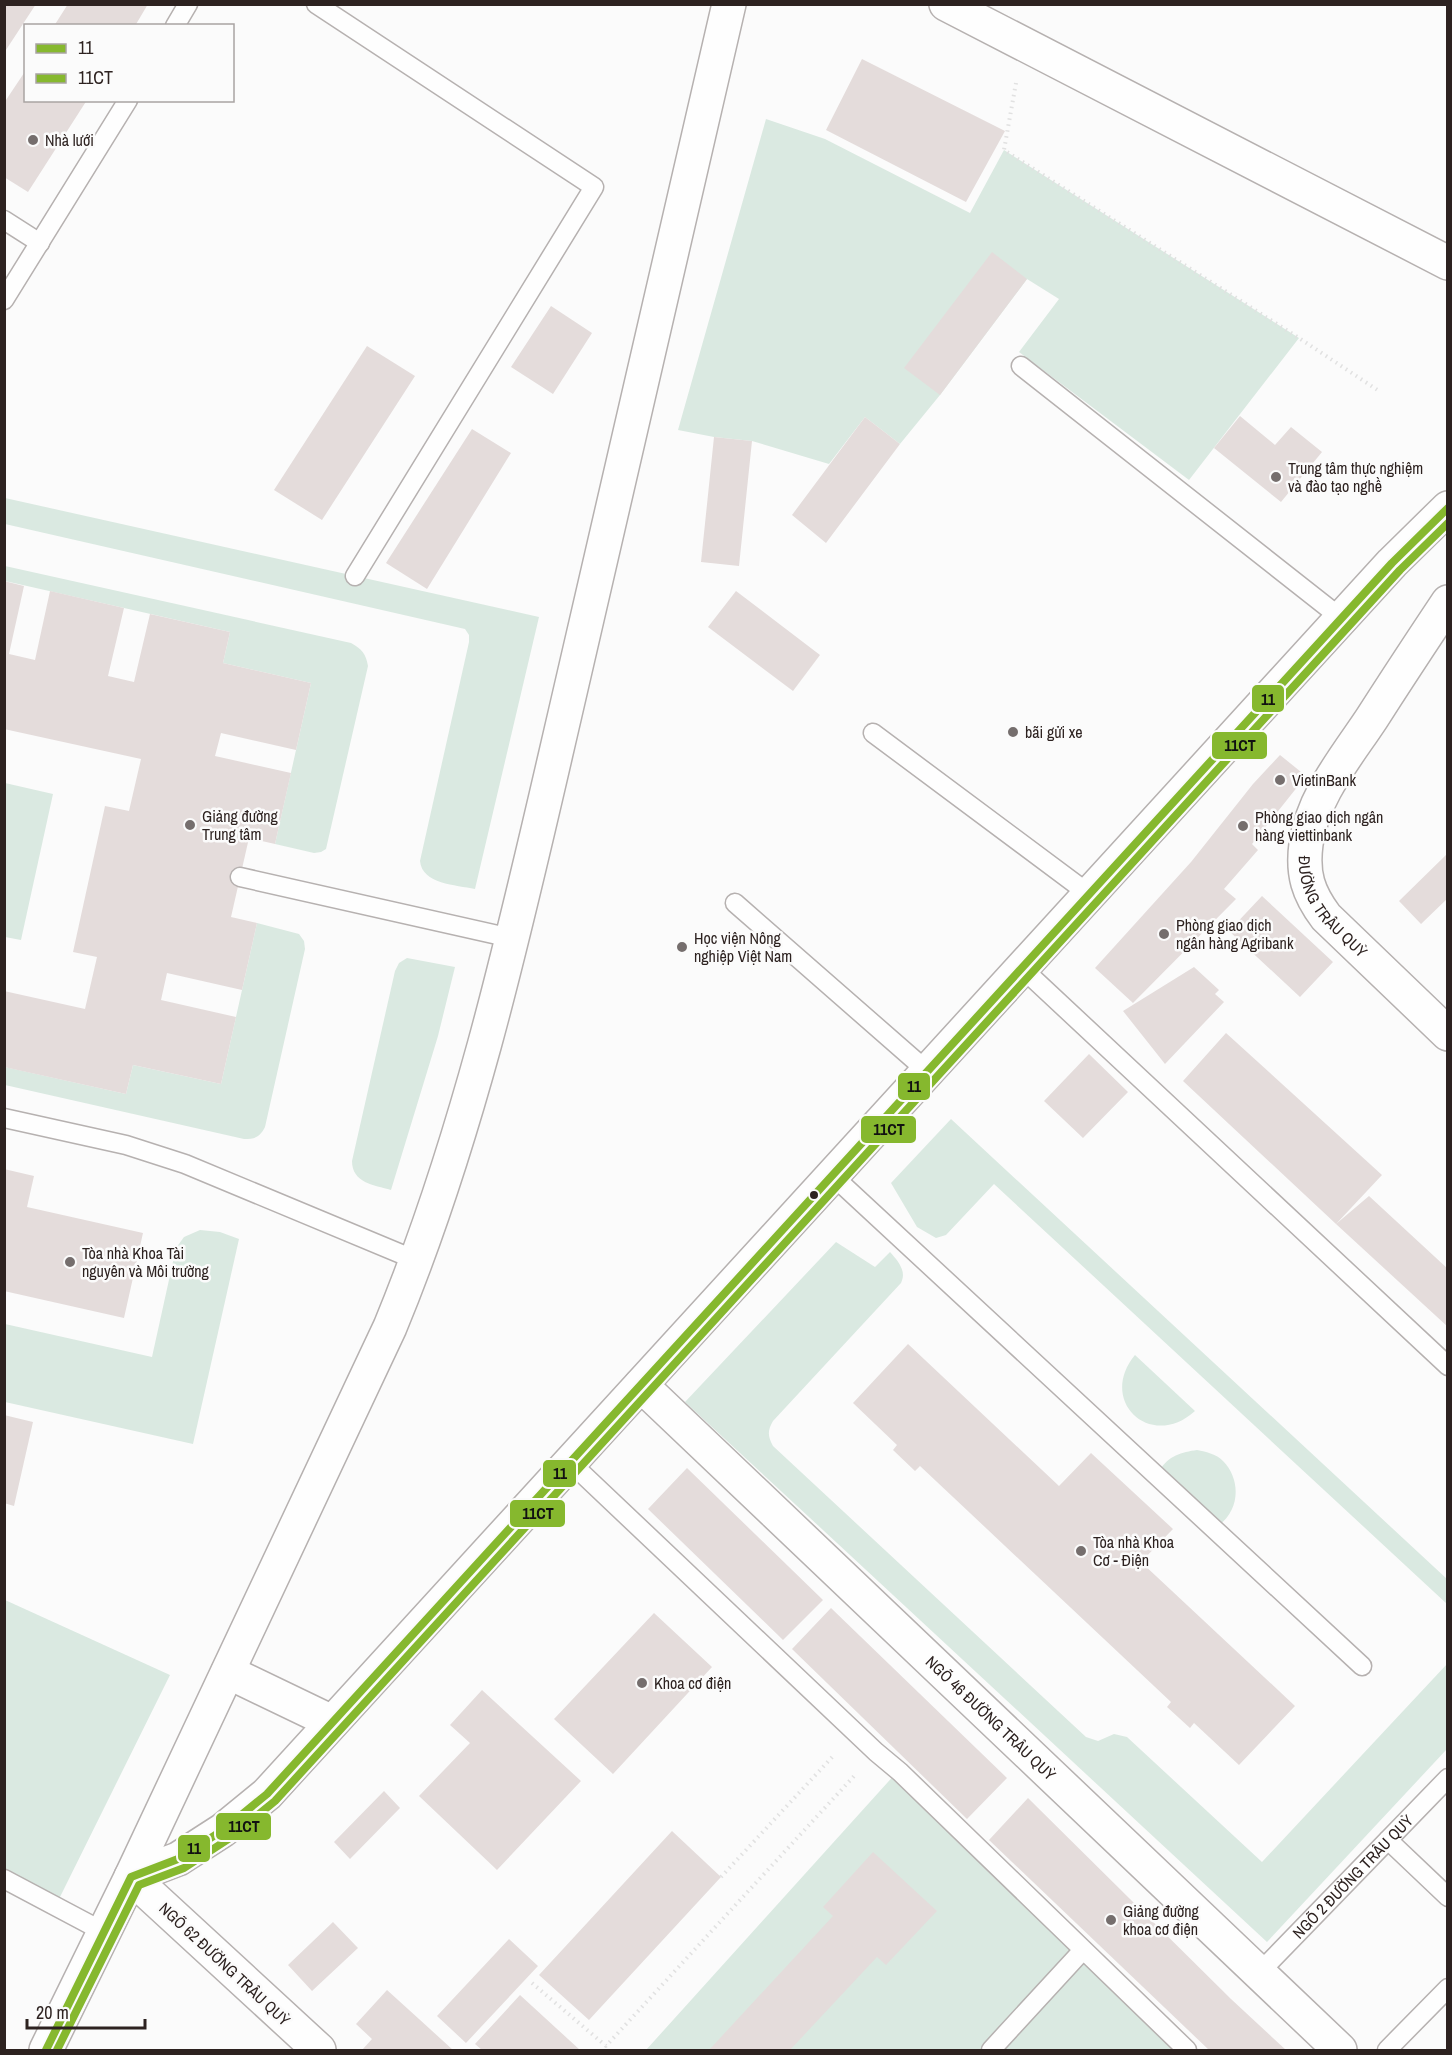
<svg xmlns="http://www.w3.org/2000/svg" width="1452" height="2055" font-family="'Archivo Narrow',sans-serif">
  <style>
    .green { fill: #dae9e1 }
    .building { fill: #e4dcdb }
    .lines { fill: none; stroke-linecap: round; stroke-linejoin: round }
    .service-casing { stroke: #b6b1b0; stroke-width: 21 }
    .minor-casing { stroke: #b6b1b0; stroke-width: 36 }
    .tertiary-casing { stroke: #b6b1b0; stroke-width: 36 }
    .path { stroke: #e1e1e1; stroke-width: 4; stroke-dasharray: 1.5 4.5; stroke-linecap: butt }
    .service { stroke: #fefefe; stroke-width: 18 }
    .minor { stroke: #fefefe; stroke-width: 33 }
    .tertiary { stroke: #fefefe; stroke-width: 33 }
    .bus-1-casing { stroke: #fbfbfb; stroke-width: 12 }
    .bus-2-casing { stroke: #fbfbfb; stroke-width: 12 }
    .bus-1 { stroke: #86b82e; stroke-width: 8 }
    .bus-2 { stroke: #86b82e; stroke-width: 8 }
    .poi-dot { fill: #756e6d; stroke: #fbfbfb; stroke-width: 2 }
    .bus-dot { fill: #2d2220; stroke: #fbfbfb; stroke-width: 2 }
    .labels { text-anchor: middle; stroke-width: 5; stroke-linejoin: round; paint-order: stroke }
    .poi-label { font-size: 16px; fill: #2d2220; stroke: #fbfbfb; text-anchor: start }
    .street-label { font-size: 16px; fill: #2d2220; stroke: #fbfbfb }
    .line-badge { stroke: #fbfbfb; stroke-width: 2 }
    .pale-badge-label { font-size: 16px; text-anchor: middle; font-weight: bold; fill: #111 }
  </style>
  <rect width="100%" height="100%" fill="#fbfbfb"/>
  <!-- green -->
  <path class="green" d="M 766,119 L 825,139 L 970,213 L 1004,150 L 1299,338 L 1189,480 L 1019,352 L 1059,299 L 1027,279 L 940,395 L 900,444 L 865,417 L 829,464 L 752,441 L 714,437 L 678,430 Z
    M 5,498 L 539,617 L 475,889 C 456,885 422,884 420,861 L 469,642 L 469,635 L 465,629 L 5,524 Z
    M 5,566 L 351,643 C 362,649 366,654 368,666 L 326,849 L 321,852 L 314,853 L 275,844 L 311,683 L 223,663 L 230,632 L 5,581 Z
    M 5,783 L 53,794 L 21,940 L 5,937 Z
    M 257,923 L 299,934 L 304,941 L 305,949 L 265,1127 C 260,1137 255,1139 244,1139 L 5,1085 L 5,1067 L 126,1094 L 133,1065 L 221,1084 Z
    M 407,958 L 455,967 L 438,1036 L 391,1190 C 374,1185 352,1183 352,1161 L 395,971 L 399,963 Z
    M 951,1119 L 1447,1579 L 1447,1604 L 994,1184 L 946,1235 L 936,1238 L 917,1227 L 891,1183 Z
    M 200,1230 L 220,1232 L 239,1239 L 193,1444 L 5,1402 L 5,1324 L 152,1357 L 176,1248 L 184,1237 Z
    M 836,1242 L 875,1267 L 890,1252 C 898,1261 907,1271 901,1283 L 773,1421 C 767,1431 768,1437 773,1446 L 1086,1737 L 1098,1741 L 1114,1734 L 1127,1737 L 1262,1862 L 1447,1664 L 1447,1749 L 1267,1942 L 685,1402 Z
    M 1135,1355 L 1195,1411 C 1151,1451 1097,1401 1135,1355 Z
    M 1197,1450 C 1207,1452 1216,1454 1223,1461 C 1241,1479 1240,1510 1219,1525 L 1160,1470 C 1168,1456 1182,1452 1197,1450 Z
    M 5,1600 L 170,1675 L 58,1901 L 5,1871 Z
    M 897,1772 L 1187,2050 L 646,2050 Z"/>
  <!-- building -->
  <path class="building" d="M 4,4 L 36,4 L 4,53 Z
    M 68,4 L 148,4 L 135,26 L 54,26 Z
    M 862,59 L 1005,131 L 966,202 L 826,130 Z
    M 26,70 L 26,100 L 87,100 L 28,192 L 4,177 L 4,103 Z
    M 992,252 L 1027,279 L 940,395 L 904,368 Z
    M 551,306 L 592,333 L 553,394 L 511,367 Z
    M 367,346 L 415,376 L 322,520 L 274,490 Z
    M 1240,416 L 1275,445 L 1291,427 L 1322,452 L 1281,502 L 1214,448 Z
    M 865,417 L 900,444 L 826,543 L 792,515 Z
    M 472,429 L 511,453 L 427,589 L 386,563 Z
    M 714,437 L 752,441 L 739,566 L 701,562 Z
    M 4,581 L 24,586 L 9,654 L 35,660 L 50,591 L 124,608 L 108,676 L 134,682 L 150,614 L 230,632 L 223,663 L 311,683 L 296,750 L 221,733 L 215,756 L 291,773 L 275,844 L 249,838 L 231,917 L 257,923 L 242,990 L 167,973 L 161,1000 L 236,1017 L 221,1084 L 133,1065 L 126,1094 L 4,1067 L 4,991 L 85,1009 L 97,957 L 73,952 L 105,806 L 129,811 L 141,759 L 4,729 Z
    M 736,591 L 820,655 L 793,691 L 708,627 Z
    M 1280,755 L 1306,776 L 1252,844 L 1258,850 L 1224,889 L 1236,899 L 1133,1003 L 1095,968 L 1191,862 L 1253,784 Z
    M 1448,853 L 1448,898 L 1421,924 L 1399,901 Z
    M 1262,896 L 1333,962 L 1300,997 L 1229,931 Z
    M 1194,967 L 1219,990 L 1215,994 L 1224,1002 L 1165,1064 L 1123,1011 Z
    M 1226,1033 L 1382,1175 L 1336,1224 L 1369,1196 L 1448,1269 L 1448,1327 L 1336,1224 L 1183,1081 Z
    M 1089,1054 L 1128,1092 L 1083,1138 L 1044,1101 Z
    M 4,1169 L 34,1176 L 27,1207 L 143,1233 L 124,1318 L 4,1291 Z
    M 908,1344 L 1059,1486 L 1091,1453 L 1173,1529 L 1141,1562 L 1295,1706 L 1239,1765 L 1194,1723 L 1190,1728 L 1167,1707 L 1171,1702 L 920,1466 L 915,1471 L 893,1450 L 897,1445 L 853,1403 Z
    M 4,1415 L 33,1422 L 14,1506 L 4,1503 Z
    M 687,1468 L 823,1600 L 783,1640 L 648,1509 Z
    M 831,1608 L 1007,1778 L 967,1819 L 792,1649 Z
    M 654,1613 L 712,1667 L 613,1774 L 554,1719 Z
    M 482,1690 L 581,1781 L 497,1870 L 419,1796 L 470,1743 L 450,1725 Z
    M 384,1791 L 400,1808 L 350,1859 L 334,1842 Z
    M 1028,1798 L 1231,1999 L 1286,2050 L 1209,2050 L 989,1840 Z
    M 672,1831 L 721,1877 L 589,2020 L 539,1975 Z
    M 873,1852 L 937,1911 L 886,1965 L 877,1957 L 790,2050 L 709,2050 L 833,1916 L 823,1907 Z
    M 333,1922 L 358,1948 L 312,1991 L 288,1965 Z
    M 509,1939 L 538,1966 L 466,2043 L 437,2016 Z
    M 387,1990 L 419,2019 L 453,2050 L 362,2050 L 372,2039 L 356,2024 Z
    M 520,1995 L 580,2050 L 482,2050 L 475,2044 Z"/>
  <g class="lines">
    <!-- service casing -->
    <g class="service-casing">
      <g id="service">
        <path d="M 316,4 L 594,187 L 355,576"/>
        <path d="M 175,26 L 188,4"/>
        <path d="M 4,220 L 40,243"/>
        <path d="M 4,300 L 128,100"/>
        <path d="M 1021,366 L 1341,618"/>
        <path d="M 873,733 L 1089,894"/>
        <path d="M 240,877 L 511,938"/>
        <path d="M 735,903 L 927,1071"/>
        <path d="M 1022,968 L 1448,1366"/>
        <path d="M 4,1118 L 126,1145 L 185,1164 L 418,1261"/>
        <path d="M 832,1175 L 1362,1666"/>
        <path d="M 570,1462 L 876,1752 L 900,1772 L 1187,2050"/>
        <path d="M 1388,1840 L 1448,1897"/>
        <path d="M 4,1879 L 104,1932"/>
        <path id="s1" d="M 1258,1974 L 1448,1778"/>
        <path d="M 991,2050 L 1083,1950"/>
        <path d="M 1387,2050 L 1448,1988"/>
      </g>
    </g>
    <!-- minor casing -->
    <g class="minor-casing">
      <g id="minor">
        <path d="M 946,4 L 1448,263"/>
        <path id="s2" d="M 641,1385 L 1340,2050"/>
        <path d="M 228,1672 L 332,1722"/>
        <path d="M 46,2050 L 131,1877 L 178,1859 L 223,1830 L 267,1794 L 1392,563 L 1448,508"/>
        <path d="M 319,2050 L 131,1877 L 390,1327 C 471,1131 517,921 565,714 C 620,478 674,241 729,4"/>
      </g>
    </g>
    <!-- tertiary casing -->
    <g class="tertiary-casing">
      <g id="tertiary">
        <path id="s3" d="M 1448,602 C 1422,641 1397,679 1372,718 C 1347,756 1312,797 1306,844 C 1302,874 1308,893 1326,917 L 1448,1034"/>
      </g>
    </g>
    <!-- path -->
    <path class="path" d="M 1016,83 L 1004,150 L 1299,338 L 1379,391
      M 721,1877 L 835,1754
      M 532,1983 L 606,2046 L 855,1775"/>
    <!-- service -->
    <use href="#service" class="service"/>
    <!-- minor -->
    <use href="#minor" class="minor"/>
    <!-- tertiary -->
    <use href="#tertiary" class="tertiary"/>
    <!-- bus-1 casing -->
    <g class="bus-1-casing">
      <path id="bus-1" d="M 46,2050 L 131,1877 L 178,1859 L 223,1830 L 267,1794 L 1392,563 L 1448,508"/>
    </g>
    <!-- bus-2 casing -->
    <g class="bus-2-casing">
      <path id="bus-2" d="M 57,2050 L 139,1885 L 184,1868 L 230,1838 L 275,1801 L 1400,570 L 1448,523"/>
    </g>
    <!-- bus-1 -->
    <use href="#bus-1" class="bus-1"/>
    <!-- bus-2 -->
    <use href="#bus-2" class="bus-2"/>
  </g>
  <!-- markers -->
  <g class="poi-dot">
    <circle cx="33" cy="140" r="6"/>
    <circle cx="1276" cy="477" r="6"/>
    <circle cx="1013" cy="732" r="6"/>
    <circle cx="1280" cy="780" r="6"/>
    <circle cx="190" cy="825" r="6"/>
    <circle cx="1243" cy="826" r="6"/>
    <circle cx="1164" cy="934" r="6"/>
    <circle cx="682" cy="947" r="6"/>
    <circle cx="70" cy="1262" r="6"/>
    <circle cx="1081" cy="1551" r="6"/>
    <circle cx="642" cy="1683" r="6"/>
    <circle cx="1111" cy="1920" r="6"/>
  </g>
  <circle class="bus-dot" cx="814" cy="1195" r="5"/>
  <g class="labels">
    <!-- poi labels -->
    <g class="poi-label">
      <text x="45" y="146">Nhà lưới</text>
      <text x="1288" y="474">Trung tâm thực nghiệm<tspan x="1288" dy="18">và đào tạo nghề</tspan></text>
      <text x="1025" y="738">bãi gửi xe</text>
      <text x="1292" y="786">VietinBank</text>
      <text x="202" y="822">Giảng đường<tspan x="202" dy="18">Trung tâm</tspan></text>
      <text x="1255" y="823">Phòng giao dịch ngân<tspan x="1255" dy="18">hàng viettinbank</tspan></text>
      <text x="1176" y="931">Phòng giao dịch<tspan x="1176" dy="18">ngân hàng Agribank</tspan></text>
      <text x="694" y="944">Học viện Nông<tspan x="694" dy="18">nghiệp Việt Nam</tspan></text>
      <text x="82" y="1259">Tòa nhà Khoa Tài<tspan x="82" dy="18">nguyên và Môi trường</tspan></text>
      <text x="1093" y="1548">Tòa nhà Khoa<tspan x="1093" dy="18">Cơ - Điện</tspan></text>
      <text x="654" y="1689">Khoa cơ điện</text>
      <text x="1123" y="1917">Giảng đường<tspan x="1123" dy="18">khoa cơ điện</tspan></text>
    </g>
    <!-- street labels -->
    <g class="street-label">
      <text dy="6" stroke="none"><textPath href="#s3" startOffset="354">ĐƯỜNG TRÂU QUỲ</textPath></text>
      <text dy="6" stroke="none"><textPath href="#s2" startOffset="483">NGÕ 46 ĐƯỜNG TRÂU QUỲ</textPath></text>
      <text dy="6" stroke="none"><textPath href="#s1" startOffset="136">NGÕ 2 ĐƯỜNG TRÂU QUỲ</textPath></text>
      <text transform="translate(225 1964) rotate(43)" y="6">NGÕ 62 ĐƯỜNG TRÂU QUỲ</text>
    </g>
  </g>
  <g class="line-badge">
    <rect x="1251" y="684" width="34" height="29" rx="6" fill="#86b82e"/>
    <rect x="1211" y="731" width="57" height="29" rx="6" fill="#86b82e"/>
    <rect x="897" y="1072" width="34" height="29" rx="6" fill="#86b82e"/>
    <rect x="860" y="1115" width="57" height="29" rx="6" fill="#86b82e"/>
    <rect x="542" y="1459" width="35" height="29" rx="6" fill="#86b82e"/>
    <rect x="509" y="1499" width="57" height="29" rx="6" fill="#86b82e"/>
    <rect x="215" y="1812" width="57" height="29" rx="6" fill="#86b82e"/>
    <rect x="177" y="1834" width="34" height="29" rx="6" fill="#86b82e"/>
  </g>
  <g class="pale-badge-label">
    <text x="1268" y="705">11</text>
    <text x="1240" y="751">11CT</text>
    <text x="914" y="1092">11</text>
    <text x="889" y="1135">11CT</text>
    <text x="560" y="1479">11</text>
    <text x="538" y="1519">11CT</text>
    <text x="244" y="1832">11CT</text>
    <text x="194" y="1854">11</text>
  </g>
  <!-- border -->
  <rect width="1452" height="2055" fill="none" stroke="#2d2220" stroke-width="12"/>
  <!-- legend -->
  <rect x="24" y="24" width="210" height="78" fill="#fbfbfb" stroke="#a9a4a3" stroke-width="1.5"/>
  <rect x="36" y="44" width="30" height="9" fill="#86b82e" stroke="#a9a4a3" stroke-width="1.5"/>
  <text x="78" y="54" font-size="18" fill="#2d2220">11</text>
  <rect x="36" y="74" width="30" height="9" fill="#86b82e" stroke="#a9a4a3" stroke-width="1.5"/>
  <text x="78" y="84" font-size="18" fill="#2d2220">11CT</text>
  <!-- scale -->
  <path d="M27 2019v9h118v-9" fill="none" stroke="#2d2220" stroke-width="3"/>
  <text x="36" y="2019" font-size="18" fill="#2d2220" stroke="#fbfbfb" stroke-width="4.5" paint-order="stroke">20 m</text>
</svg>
